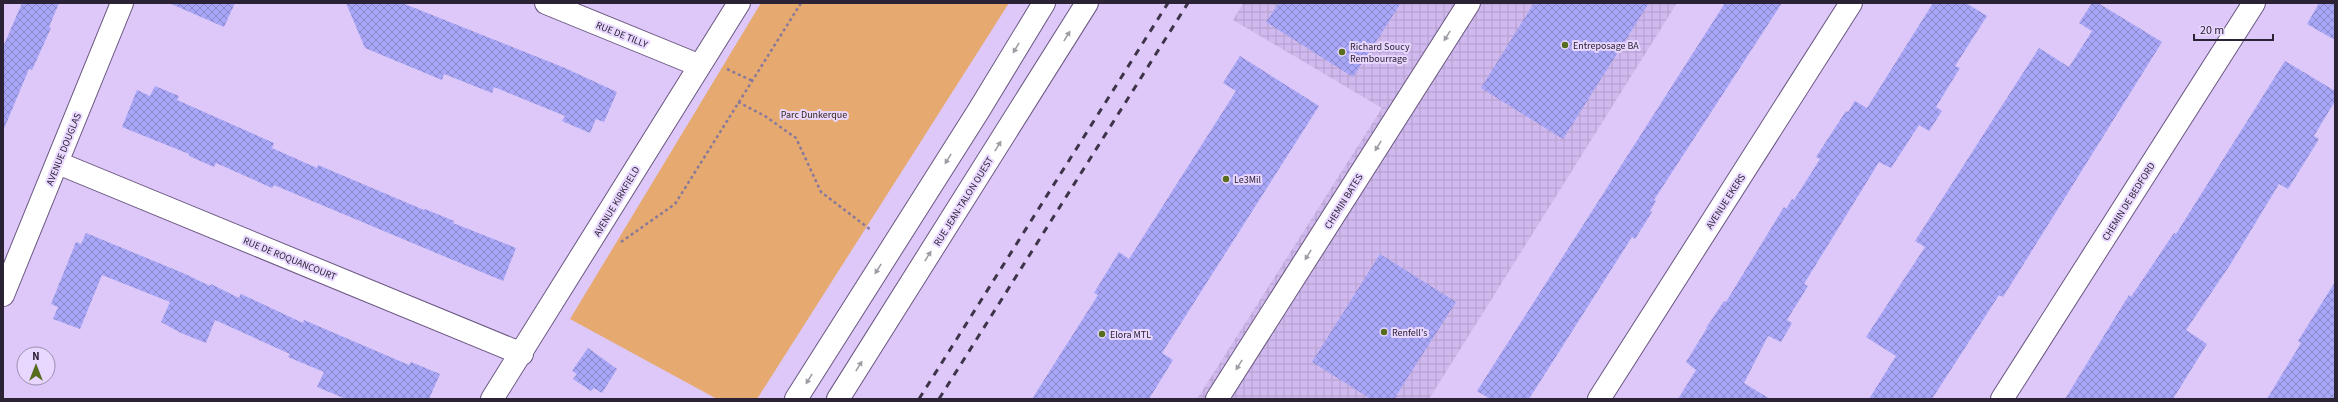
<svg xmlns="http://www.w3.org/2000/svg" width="2338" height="402" font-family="'Source Sans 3',sans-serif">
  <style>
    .industrial { fill: url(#industrial-grid) }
    .park { fill: #e6aa70 }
    .building { fill: url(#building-cross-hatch) }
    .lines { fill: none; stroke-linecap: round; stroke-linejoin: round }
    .minor-casing { stroke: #6a5781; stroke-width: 24 }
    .tertiary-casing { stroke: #6a5781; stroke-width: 24 }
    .secondary-casing { stroke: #6a5781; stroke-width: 24 }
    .path { stroke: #88799c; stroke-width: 2.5; stroke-dasharray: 3 3; stroke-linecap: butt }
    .minor { stroke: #fff; stroke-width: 22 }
    .tertiary { stroke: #fff; stroke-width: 22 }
    .secondary { stroke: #fff; stroke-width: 22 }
    .rail { stroke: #3d3449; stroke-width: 3; stroke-dasharray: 7 7; stroke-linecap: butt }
    .oneway { fill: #a09ca4 }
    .poi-dot { fill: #566d1d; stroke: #e8d7ff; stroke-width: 1.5 }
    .labels { text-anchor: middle; stroke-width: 4; stroke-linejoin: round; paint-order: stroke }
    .street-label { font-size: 10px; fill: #2b2335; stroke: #e8d7ff }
    .poi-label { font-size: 10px; fill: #2b2335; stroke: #e8d7ff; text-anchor: start }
    .park-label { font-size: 10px; fill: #362617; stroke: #e8d7ff }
  </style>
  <defs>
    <pattern id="industrial-grid" width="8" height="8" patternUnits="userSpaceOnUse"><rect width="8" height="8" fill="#d0b9ee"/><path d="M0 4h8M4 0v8" fill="none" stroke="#b39fcd"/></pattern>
    <pattern id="building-cross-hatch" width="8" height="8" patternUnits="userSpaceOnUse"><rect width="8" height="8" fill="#a8a6f7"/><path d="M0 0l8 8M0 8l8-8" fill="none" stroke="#8987c9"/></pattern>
  </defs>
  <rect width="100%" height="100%" fill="#ddc8f9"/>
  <!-- industrial -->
  <path class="industrial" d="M 1243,3 L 1677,3 L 1429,399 L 1197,399 L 1382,108 L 1233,20 Z"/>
  <!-- park -->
  <path class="park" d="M 761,3 L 1009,3 L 757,399 L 717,399 L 570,319 Z"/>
  <!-- building -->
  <path class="building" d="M 22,3 L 59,3 L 49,27 L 51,28 L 32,70 L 29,69 L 3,131 L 3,47 Z
    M 169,3 L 235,3 L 224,27 Z
    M 346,3 L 402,3 L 565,68 L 617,92 L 604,122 L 596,119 L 590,133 L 562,121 L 565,116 L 494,87 L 492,93 L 444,74 L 442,80 L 365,48 Z
    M 1279,3 L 1401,3 L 1353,77 L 1266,22 Z
    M 1534,3 L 1649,3 L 1563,139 L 1481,88 Z
    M 1725,3 L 1782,3 L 1654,200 L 1656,201 L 1650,211 L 1652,212 L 1635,239 L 1632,237 L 1529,399 L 1490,399 L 1477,391 Z
    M 1933,3 L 1966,3 L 1987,16 L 1955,66 L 1960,68 L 1936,107 L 1942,111 L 1929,131 L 1919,125 L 1891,168 L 1879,162 L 1804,284 L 1808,286 L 1787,320 L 1792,323 L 1781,342 L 1768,336 L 1744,383 L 1770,399 L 1678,399 L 1696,370 L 1686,362 L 1707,328 L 1706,328 L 1724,301 L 1726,302 L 1784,207 L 1786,209 L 1792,199 L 1794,200 L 1820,159 L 1816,157 L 1846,111 L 1848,112 L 1855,101 L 1867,108 Z
    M 2092,3 L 2098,3 L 2162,42 L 2003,297 L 1999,295 L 1932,399 L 1869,399 L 1896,356 L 1866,337 L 1925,247 L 1915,241 L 2039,48 L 2069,67 L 2092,31 L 2079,23 Z
    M 2319,3 L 2335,3 L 2335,40 L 2307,24 Z
    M 1240,56 L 1319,106 L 1162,353 L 1173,360 L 1149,399 L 1032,399 L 1098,295 L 1094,293 L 1119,252 L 1129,259 L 1236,91 L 1223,83 Z
    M 2285,61 L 2335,91 L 2335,101 L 2314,136 L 2319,139 L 2288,189 L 2279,184 L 2230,265 L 2186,330 L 2207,344 L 2173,399 L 2065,399 L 2129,295 L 2131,297 L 2174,233 L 2176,234 Z
    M 155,86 L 179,96 L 177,100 L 274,143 L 272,148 L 317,168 L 318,165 L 424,210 L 425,209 L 454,221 L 453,223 L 516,248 L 503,281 L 274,185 L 272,188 L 216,163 L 214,167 L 189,156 L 189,154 L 122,127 L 137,90 L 150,96 Z
    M 86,233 L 183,273 L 210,286 L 211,284 L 239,298 L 241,294 L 303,323 L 304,320 L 409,365 L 411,362 L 440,374 L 429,399 L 346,399 L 317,387 L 324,372 L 288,357 L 290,354 L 215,320 L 206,343 L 181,333 L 161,322 L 170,302 L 102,275 L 80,329 L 53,319 L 58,307 L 51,304 L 76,242 L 81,244 Z
    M 1380,254 L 1456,302 L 1394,399 L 1371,399 L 1312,362 Z
    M 2335,282 L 2335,399 L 2267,399 L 2301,343 L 2298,341 Z
    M 588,348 L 617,369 L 602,393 L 594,388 L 591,391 L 573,379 L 577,374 L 572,371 Z"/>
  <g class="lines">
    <!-- minor casing -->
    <g class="minor-casing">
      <path id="minor" d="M 546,3 L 698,65
        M 58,163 L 522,354
        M 3,295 L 122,3
        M 492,399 L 739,3
        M 1599,399 L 1851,3
        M 2002,399 L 2254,3"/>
    </g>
    <!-- tertiary casing -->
    <g class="tertiary-casing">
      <path id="tertiary" d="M 1217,399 L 1469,3"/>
    </g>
    <!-- secondary casing -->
    <g class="secondary-casing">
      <path id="secondary" d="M 796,399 L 979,110 L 1044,3
        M 838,399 L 1087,3"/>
    </g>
    <!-- path -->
    <path class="path" d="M 727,69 L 753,81
      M 738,102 L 765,116 L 796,138 L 821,192 L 871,230
      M 621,242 L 675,204 L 801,3"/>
    <!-- minor -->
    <use href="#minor" class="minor"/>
    <!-- tertiary -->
    <use href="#tertiary" class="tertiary"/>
    <!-- secondary -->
    <use href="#secondary" class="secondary"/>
    <!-- rail -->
    <path class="rail" d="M 919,399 L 1168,3
      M 939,399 L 1188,3"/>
  </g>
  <!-- one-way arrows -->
  <defs><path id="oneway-solid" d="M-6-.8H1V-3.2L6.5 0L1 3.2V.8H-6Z"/></defs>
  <g class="oneway">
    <use href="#oneway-solid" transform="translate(1067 36) rotate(-58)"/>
    <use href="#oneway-solid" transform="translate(1447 36) rotate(122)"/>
    <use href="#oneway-solid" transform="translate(1016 48) rotate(121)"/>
    <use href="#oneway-solid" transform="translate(998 146) rotate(-58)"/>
    <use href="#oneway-solid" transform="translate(1378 146) rotate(122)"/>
    <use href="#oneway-solid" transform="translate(948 159) rotate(122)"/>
    <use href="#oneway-solid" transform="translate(1308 255) rotate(122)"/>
    <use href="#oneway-solid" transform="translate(928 256) rotate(-58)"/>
    <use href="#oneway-solid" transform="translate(878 269) rotate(122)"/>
    <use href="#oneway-solid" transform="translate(1239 365) rotate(122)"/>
    <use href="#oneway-solid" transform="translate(859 366) rotate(-58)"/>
    <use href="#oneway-solid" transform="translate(809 379) rotate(122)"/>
  </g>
  <!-- markers -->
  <g class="poi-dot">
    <circle cx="1565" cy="45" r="4"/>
    <circle cx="1342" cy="52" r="4"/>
    <circle cx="1226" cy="179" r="4"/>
    <circle cx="1384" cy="332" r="4"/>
    <circle cx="1102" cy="334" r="4"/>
  </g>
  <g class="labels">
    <!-- street labels -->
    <g class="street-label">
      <text transform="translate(622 34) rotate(22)" y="4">RUE DE TILLY</text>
      <text transform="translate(63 149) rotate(-68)" y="4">AVENUE DOUGLAS</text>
      <text transform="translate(616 201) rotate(-59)" y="4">AVENUE KIRKFIELD</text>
      <text transform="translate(963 201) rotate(-58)" y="4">RUE JEAN-TALON OUEST</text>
      <text transform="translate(1343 201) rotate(-58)" y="4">CHEMIN BATES</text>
      <text transform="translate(1725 201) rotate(-57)" y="4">AVENUE EKERS</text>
      <text transform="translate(2128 201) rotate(-58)" y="4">CHEMIN DE BEDFORD</text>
      <text transform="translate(290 258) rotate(22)" y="4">RUE DE ROQUANCOURT</text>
    </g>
    <!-- poi labels -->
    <g class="poi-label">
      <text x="1573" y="49">Entreposage BA</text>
      <text x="1350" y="50">Richard Soucy<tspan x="1350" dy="12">Rembourrage</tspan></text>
      <text x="1234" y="183">Le3Mil</text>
      <text x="1392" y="336">Renfell's</text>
      <text x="1110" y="338">Elora MTL</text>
    </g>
    <!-- park labels -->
    <g class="park-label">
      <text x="814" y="118">Parc Dunkerque</text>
    </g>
  </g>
  <!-- border -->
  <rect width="2338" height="402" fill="none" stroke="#2b2335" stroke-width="8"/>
  <!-- north arrow -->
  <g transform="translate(36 366)"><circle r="19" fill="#e8d7ff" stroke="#9c8fae"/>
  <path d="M0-3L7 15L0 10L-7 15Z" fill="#566d1d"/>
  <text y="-6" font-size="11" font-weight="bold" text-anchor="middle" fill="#2b2335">N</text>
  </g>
  <!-- scale -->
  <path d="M2194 34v6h79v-6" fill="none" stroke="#2b2335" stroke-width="2"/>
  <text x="2200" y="34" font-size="12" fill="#2b2335" stroke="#e8d7ff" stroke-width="3" paint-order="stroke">20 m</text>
</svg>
